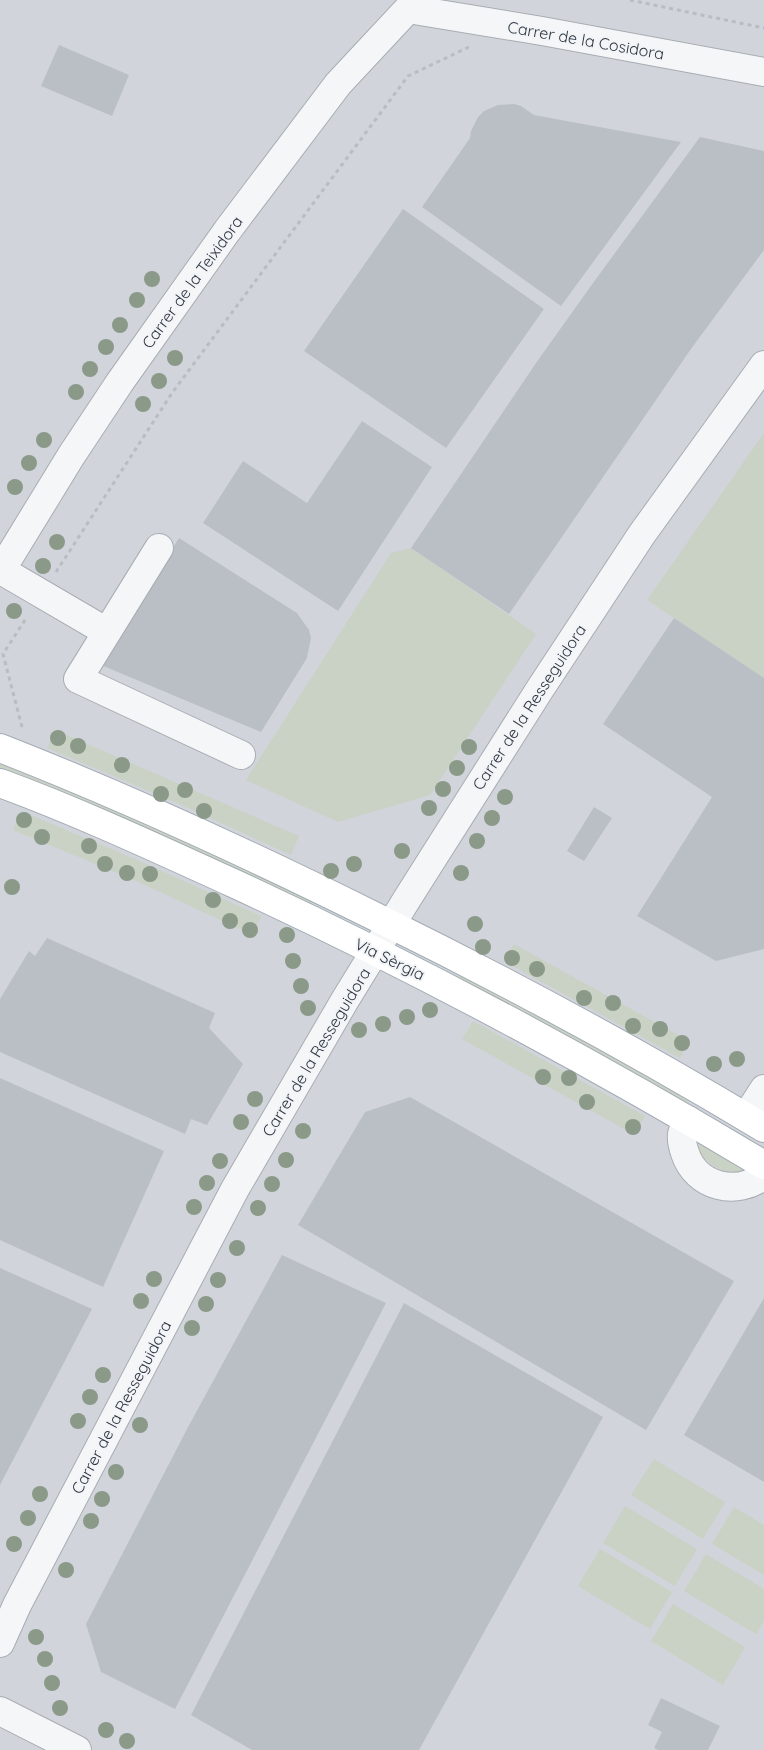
<svg xmlns="http://www.w3.org/2000/svg" width="764" height="1750" viewBox="0 0 764 1750" font-family="Quicksand,sans-serif">
  <style>
    .built { fill: #d1d5db }
    .green { fill: #c9d2c4 }
    .building { fill: #babfc6 }
    .lines { fill: none; stroke-linecap: round; stroke-linejoin: round }
    .minor-casing { stroke: #a8adb3; stroke-width: 30 }
    .major-casing { stroke: #a3abb4; stroke-width: 30 }
    .path { stroke: #b9bcc1; stroke-width: 3; stroke-dasharray: 4 4; stroke-linecap: butt }
    .minor { stroke: #f5f6f8; stroke-width: 28 }
    .major { stroke: #fff; stroke-width: 28 }
    .tree { fill: #8b9989 }
    .labels { text-anchor: middle; dominant-baseline: central; stroke-width: 4; stroke-linejoin: round; paint-order: stroke }
    .street-label { font-size: 16px; fill: #2c3540; stroke: #f2f4f7 }
  </style>
  <rect width="100%" height="100%" fill="#e3e6e9"/>
  <!-- built -->
  <path class="built" d="M0,0h764v1750h-764z"/>
  <!-- green -->
  <path class="green" d="M764,433v245l-117,-78z
    M411,548l125,86 -106,161 -92,27 -92,-42 145,-227z
    M55,730l244,106 -8,19 -121,-55 -123,-52z
    M0,763h4l154,65 155,72 -1,4 -2,1 -310,-135z
    M21,811l121,51 119,54 -8,19 -119,-55 -121,-50z
    M514,944l175,97 -9,17 -176,-97z
    M461,973l115,61 113,65 -1,3 -3,2 -224,-123 -3,-3 1,-3z
    M473,1021l172,95 -10,19 -173,-96z
    M700,1143h2l40,24 1,3c-17,9 -36,-7 -45,-20z
    M654,1459l71,43 -22,37 -72,-44z
    M625,1506l72,43 -22,37 -72,-43z
    M734,1507l30,18v50l-52,-31z
    M600,1549l72,43 -22,37 -72,-43z
    M706,1554l58,35v32l-8,13 -72,-43z
    M673,1604l72,43 -22,38 -72,-44z"/>
  <!-- building -->
  <path class="building" d="M59,45l70,30 -17,41 -71,-30z
    M514,104l7,2 13,9 147,27 -120,164 -139,-99 48,-69 1,-7 7,-14 6,-6 14,-6z
    M700,137l64,14v99l-73,99 -182,265 -98,-66 125,-185 57,-80z
    M403,209l141,100 -98,139 -142,-97z
    M362,421l70,46 -94,144 -135,-88 40,-62 64,42z
    M179,538l118,75 12,17 2,8 -4,20 -46,74 -160,-67z
    M674,618l90,60v271l-48,12 -79,-45 75,-119 -109,-73z
    M594,807l18,11 -28,43 -17,-10z
    M47,938l168,75 -6,15 34,36 -36,61 -16,-6 -6,15 -185,-82v-53l29,-48 6,5z
    M0,1078l164,73 -61,136 -103,-47z
    M410,1097l324,184 -88,149 -348,-205 67,-113z
    M282,1255l104,48 -211,406 -74,-37 -15,-48 101,-195z
    M0,1268l92,41 -92,176z
    M764,1298v184l-80,-47z
    M404,1303l199,114 -184,333h-167l-61,-35z
    M661,1698l59,28 -12,24h-50l-4,-2 8,-16 -14,-7z"/>
  <g class="lines">
    <defs>
      <path id="minor" d="M159,548l-81,131 163,76
        M1,570l106,62
        M0,572l71,-116 49,-74 107,-151 111,-147 70,-75 134,22 222,41
        M746,1117l18,-28
        M688,1120c-2,4 -5,9 -6,14 -1,6 1,13 3,19 11,34 52,44 79,22
        M0,1643l17,-38 218,-416 110,-189 62,-101 133,-210 102,-155 122,-169
        M0,1711l77,39"/>
      <path id="major" d="M0,748c128,50 253,108 376,169 132,65 262,135 388,211
        M0,783c79,29 156,65 233,100 182,84 359,179 531,282"/>
    </defs>
    <!-- minor casing -->
    <use href="#minor" class="minor-casing"/>
    <!-- major casing -->
    <use href="#major" class="major-casing"/>
    <!-- path -->
    <path class="path" d="M630,0l134,28
      M56,572l116,-179 236,-317 61,-29
      M22,727l-19,-73 24,-37"/>
    <!-- minor -->
    <use href="#minor" class="minor"/>
    <!-- major -->
    <use href="#major" class="major"/>
  </g>
  <!-- trees -->
  <g class="tree">
    <circle cx="152" cy="279" r="8"/>
    <circle cx="137" cy="300" r="8"/>
    <circle cx="120" cy="325" r="8"/>
    <circle cx="106" cy="347" r="8"/>
    <circle cx="175" cy="358" r="8"/>
    <circle cx="90" cy="369" r="8"/>
    <circle cx="159" cy="381" r="8"/>
    <circle cx="76" cy="392" r="8"/>
    <circle cx="143" cy="404" r="8"/>
    <circle cx="44" cy="440" r="8"/>
    <circle cx="29" cy="463" r="8"/>
    <circle cx="15" cy="487" r="8"/>
    <circle cx="57" cy="542" r="8"/>
    <circle cx="43" cy="566" r="8"/>
    <circle cx="14" cy="611" r="8"/>
    <circle cx="58" cy="738" r="8"/>
    <circle cx="78" cy="746" r="8"/>
    <circle cx="469" cy="747" r="8"/>
    <circle cx="122" cy="765" r="8"/>
    <circle cx="457" cy="768" r="8"/>
    <circle cx="443" cy="789" r="8"/>
    <circle cx="185" cy="790" r="8"/>
    <circle cx="161" cy="794" r="8"/>
    <circle cx="505" cy="797" r="8"/>
    <circle cx="429" cy="808" r="8"/>
    <circle cx="204" cy="811" r="8"/>
    <circle cx="492" cy="818" r="8"/>
    <circle cx="24" cy="820" r="8"/>
    <circle cx="42" cy="837" r="8"/>
    <circle cx="477" cy="841" r="8"/>
    <circle cx="89" cy="846" r="8"/>
    <circle cx="402" cy="851" r="8"/>
    <circle cx="105" cy="864" r="8"/>
    <circle cx="354" cy="864" r="8"/>
    <circle cx="331" cy="871" r="8"/>
    <circle cx="127" cy="873" r="8"/>
    <circle cx="461" cy="873" r="8"/>
    <circle cx="150" cy="874" r="8"/>
    <circle cx="12" cy="887" r="8"/>
    <circle cx="213" cy="900" r="8"/>
    <circle cx="230" cy="921" r="8"/>
    <circle cx="475" cy="924" r="8"/>
    <circle cx="250" cy="930" r="8"/>
    <circle cx="287" cy="935" r="8"/>
    <circle cx="483" cy="947" r="8"/>
    <circle cx="512" cy="958" r="8"/>
    <circle cx="293" cy="961" r="8"/>
    <circle cx="537" cy="969" r="8"/>
    <circle cx="301" cy="986" r="8"/>
    <circle cx="584" cy="998" r="8"/>
    <circle cx="613" cy="1003" r="8"/>
    <circle cx="308" cy="1008" r="8"/>
    <circle cx="430" cy="1010" r="8"/>
    <circle cx="407" cy="1017" r="8"/>
    <circle cx="383" cy="1024" r="8"/>
    <circle cx="633" cy="1026" r="8"/>
    <circle cx="660" cy="1029" r="8"/>
    <circle cx="359" cy="1030" r="8"/>
    <circle cx="682" cy="1043" r="8"/>
    <circle cx="737" cy="1059" r="8"/>
    <circle cx="714" cy="1064" r="8"/>
    <circle cx="543" cy="1077" r="8"/>
    <circle cx="569" cy="1078" r="8"/>
    <circle cx="255" cy="1099" r="8"/>
    <circle cx="587" cy="1102" r="8"/>
    <circle cx="241" cy="1122" r="8"/>
    <circle cx="633" cy="1127" r="8"/>
    <circle cx="303" cy="1131" r="8"/>
    <circle cx="286" cy="1160" r="8"/>
    <circle cx="220" cy="1161" r="8"/>
    <circle cx="207" cy="1183" r="8"/>
    <circle cx="272" cy="1184" r="8"/>
    <circle cx="194" cy="1207" r="8"/>
    <circle cx="258" cy="1208" r="8"/>
    <circle cx="237" cy="1248" r="8"/>
    <circle cx="154" cy="1279" r="8"/>
    <circle cx="218" cy="1280" r="8"/>
    <circle cx="141" cy="1301" r="8"/>
    <circle cx="206" cy="1304" r="8"/>
    <circle cx="192" cy="1328" r="8"/>
    <circle cx="103" cy="1375" r="8"/>
    <circle cx="90" cy="1397" r="8"/>
    <circle cx="78" cy="1421" r="8"/>
    <circle cx="140" cy="1425" r="8"/>
    <circle cx="116" cy="1472" r="8"/>
    <circle cx="40" cy="1494" r="8"/>
    <circle cx="102" cy="1499" r="8"/>
    <circle cx="28" cy="1518" r="8"/>
    <circle cx="91" cy="1521" r="8"/>
    <circle cx="14" cy="1544" r="8"/>
    <circle cx="66" cy="1570" r="8"/>
    <circle cx="36" cy="1637" r="8"/>
    <circle cx="45" cy="1659" r="8"/>
    <circle cx="52" cy="1683" r="8"/>
    <circle cx="60" cy="1708" r="8"/>
    <circle cx="106" cy="1730" r="8"/>
    <circle cx="127" cy="1741" r="8"/>
  </g>
  <g class="labels">
    <!-- street labels -->
    <g class="street-label">
      <text transform="translate(586 40) rotate(10)">Carrer de la Cosidora</text>
      <text transform="translate(192 282) rotate(-54)">Carrer de la Teixidora</text>
      <text transform="translate(529 707) rotate(-57)">Carrer de la Resseguidora</text>
      <text transform="translate(390 959) rotate(26)">Via Sèrgia</text>
      <text transform="translate(316 1052) rotate(-59)">Carrer de la Resseguidora</text>
      <text transform="translate(121 1407) rotate(-62)">Carrer de la Resseguidora</text>
    </g>
  </g>
</svg>
